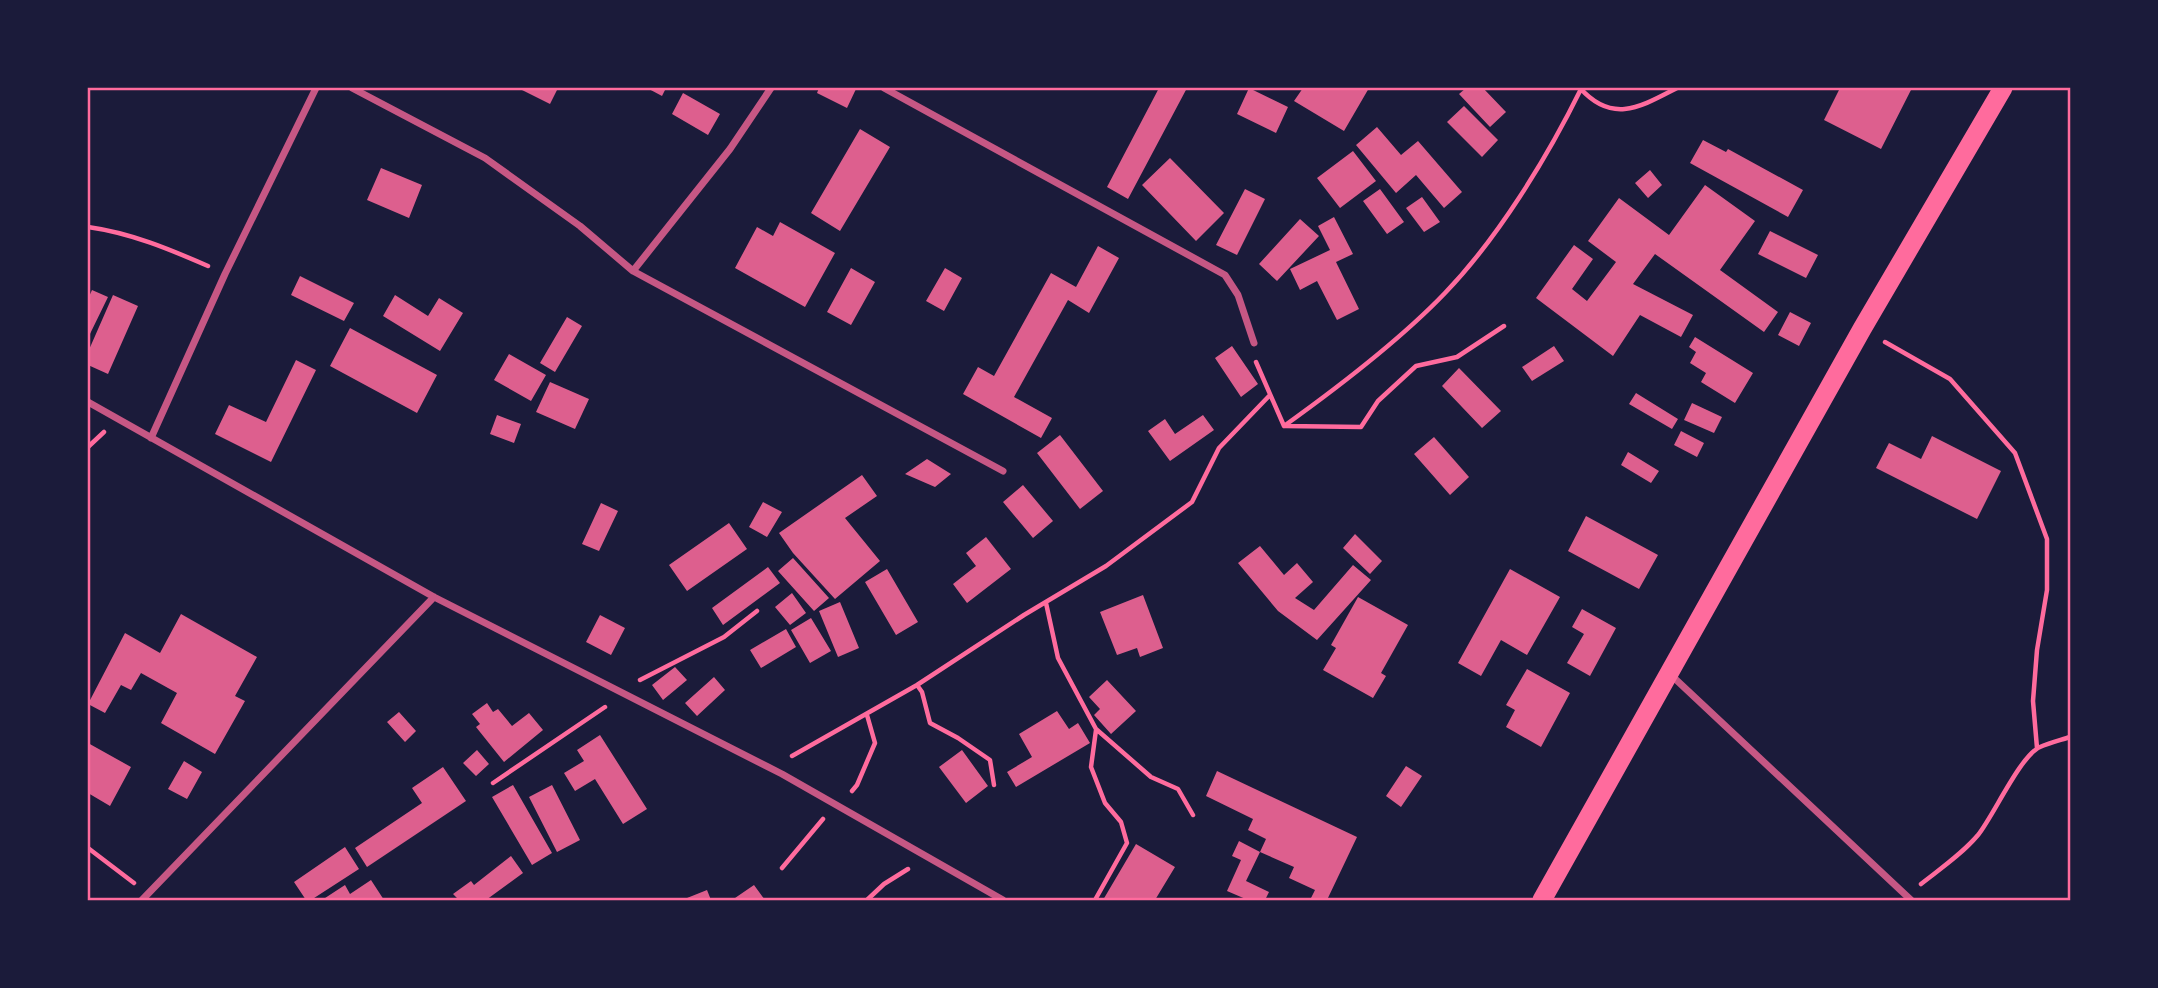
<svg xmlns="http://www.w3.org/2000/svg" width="2158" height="988" viewBox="0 0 2158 988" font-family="Barlow,sans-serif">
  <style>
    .building { fill: #dd5f8e }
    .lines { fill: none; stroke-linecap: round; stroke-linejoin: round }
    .path { stroke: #ff6b9d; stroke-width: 4.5 }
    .minor { stroke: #c65784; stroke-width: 7 }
    .trunk { stroke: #ff6b9d; stroke-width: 19 }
    .neatline { fill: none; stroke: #ff6b9d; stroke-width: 2.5 }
  </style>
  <rect width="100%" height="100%" fill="#1b1b3a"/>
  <!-- building -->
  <path class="building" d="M518,88h40l-8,16z
    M647,88h19l-4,8z
    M819,88h34l3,1 -9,19 -30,-15z
    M1159,88h28l-59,111 -21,-12z
    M1249,88l39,19 -12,26 -39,-19z
    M1303,88h66l-25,43 -50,-30z
    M1466,88h17l23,24 -16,15 -31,-33z
    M1840,88h72l-31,61 -57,-29z
    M683,93l37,21 -12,21 -36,-21z
    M1464,106l34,34 -16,17 -35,-35z
    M1377,127l24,28 17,-14 44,51 -18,16 -28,-33 -20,18 -40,-48z
    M860,129l30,18 -50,84 -29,-18z
    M1703,140l23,12 2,-3 75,41 -15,27 -98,-54z
    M1353,151l23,30 -36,27 -23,-30z
    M1170,158l54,55 -28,28 -54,-56z
    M381,168l41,17 -13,33 -42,-18z
    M1650,170l12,15 -14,13 -13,-15z
    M1705,185l50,36 -35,49 58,42 -14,20 -109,-78 -22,30 60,31 -12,22 -41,-22 -27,41 -77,-58 38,-53 19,14 -21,30 15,12 29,-39 -28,-21 31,-43 50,37z
    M1245,189l20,10 -28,56 -21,-10z
    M1380,189l24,33 -17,12 -24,-33z
    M1422,197l18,25 -16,10 -18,-24z
    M1334,217l19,37 -17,8 23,47 -22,11 -20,-39 -17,9 -10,-21 40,-19 -12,-24z
    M1300,219l19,17 -42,45 -18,-17z
    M780,222l55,31 -30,54 -70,-39 22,-41 16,9z
    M1770,231l48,24 -12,23 -48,-24z
    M1098,246l21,12 -30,55 -21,-13 -54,97 38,21 -11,20 -78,-44 15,-27 16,9 57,-103 25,14z
    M851,268l24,14 -24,43 -24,-13z
    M945,268l17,10 -18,33 -18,-10z
    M300,276l54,27 -10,18 -53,-26z
    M92,290l16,7 -20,41v-39z
    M113,295l25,11 -30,68 -20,-9v-13z
    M395,295l33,21 11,-18 24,15 -23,38 -57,-35z
    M1790,312l21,11 -12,23 -21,-11z
    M567,317l15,9 -27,46 -15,-9z
    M350,328l87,47 -20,38 -87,-47z
    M1695,337l58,36 -18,30 -34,-21 5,-9 -16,-10 6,-11 -7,-5z
    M1232,346l26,38 -17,13 -26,-39z
    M1554,346l10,15 -32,20 -10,-14z
    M509,354l37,21 -15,26 -37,-21z
    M296,360l20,10 -45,92 -56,-28 14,-29 37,17z
    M1459,368l42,43 -19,17 -40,-42z
    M550,382l39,17 -14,30 -39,-17z
    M1636,393l42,26 -6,10 -43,-25z
    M1692,403l30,14 -8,16 -30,-13z
    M497,415l24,9 -7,19 -24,-9z
    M1203,415l11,15 -44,31 -22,-30 17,-12 10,15z
    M1681,431l23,12 -7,14 -23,-12z
    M1060,435l43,56 -23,18 -43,-56z
    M1932,436l69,35 -24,48 -101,-51 13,-25 32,16z
    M1434,437l35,40 -19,18 -36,-41z
    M1628,452l31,19 -8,12 -30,-18z
    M927,459l24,15 -16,13 -30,-13z
    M862,475l15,21 -32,22 35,43 -45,38 -42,-46 -14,-20z
    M1023,485l30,36 -20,17 -30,-36z
    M763,502l19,10 -15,25 -18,-10z
    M601,503l17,8 -19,40 -17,-7z
    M1586,516l72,39 -19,34 -71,-38z
    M729,523l18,26 -60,42 -18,-26z
    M1355,534l27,27 -12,13 -27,-26z
    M986,537l25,32 -44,34 -14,-19 23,-18 -10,-13z
    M1260,546l24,29 13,-12 16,19 -18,16 19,12 39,-45 18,15 -54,60 -39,-29 -40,-48z
    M793,558l36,40 -15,13 -36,-40z
    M768,567l12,16 -57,42 -11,-17z
    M887,569l31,53 -22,13 -31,-53z
    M1510,569l50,28 -33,58 -26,-15 -20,36 -23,-13z
    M792,593l14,20 -16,12 -15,-18z
    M1143,595l20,53 -23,9 -3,-9 -20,7 -17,-43z
    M1358,597l50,28 -27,48 5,3 -13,22 -50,-28 13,-22 -5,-3z
    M840,602l19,46 -21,9 -19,-46z
    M1582,609l34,19 -26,48 -23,-13 17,-29 -12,-7z
    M181,614l76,43 -22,39 10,5 -30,53 -54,-31 16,-30 -36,-20 -10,17 -10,-5 -16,28 -17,-9 37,-71 35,20z
    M600,615l25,13 -14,27 -25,-13z
    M811,618l20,33 -21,12 -19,-33z
    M786,629l10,18 -35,21 -11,-18z
    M675,667l12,13 -24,20 -11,-15z
    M1527,669l43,24 -29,54 -35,-20 9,-17 -9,-5z
    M714,677l11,13 -28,26 -12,-13z
    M1107,680l29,31 -25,23 -17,-19 6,-6 -11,-12z
    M487,703l6,9 5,-3 14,17 17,-13 14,17 -39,32 -28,-35 4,-3 -8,-10z
    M1057,711l12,18 9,-6 12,20 -74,44 -9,-15 25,-15 -13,-23z
    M399,712l17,19 -11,11 -18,-20z
    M600,735l47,74 -24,15 -28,-45 -20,12 -11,-18 20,-12 -7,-11z
    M88,743l43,24 -21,39 -22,-13z
    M477,750l12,14 -13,12 -13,-13z
    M962,750l26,36 -22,17 -27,-36z
    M184,761l18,11 -15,27 -19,-10z
    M1406,766l16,10 -21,31 -15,-11z
    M443,767l23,34 -99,66 -12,-19 67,-45 -10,-15z
    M1217,771l140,66 -30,63h-17l5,-10 -26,-12 5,-11 -34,-15 -14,29 23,11 -4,8h-17l-21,-9 14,-31 -9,-4 7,-15 21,11 6,-13 -18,-9 5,-11 -47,-23z
    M513,785l39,68 -20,12 -40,-68z
    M552,785l28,55 -23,12 -28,-55z
    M1136,844l39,23 -20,33h-52z
    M345,847l14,22 -48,31h-5l-12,-18z
    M511,856l12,17 -37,27h-27l-6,-6 18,-13 3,4z
    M371,880l13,20h-62l23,-15 5,9z
    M754,885l11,15h-28l-2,-2z
    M707,890l4,10h-29z"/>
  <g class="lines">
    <!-- path -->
    <path class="path" d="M1580,88c33,37 62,18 97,0
      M88,227c43,6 81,22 120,39
      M1885,342l65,37 65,74 32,86v51l-10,60 -4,51 4,47
      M1256,362l28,64
      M1284,426c53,-38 116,-86 161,-133 53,-55 102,-135 136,-204
      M1285,426l76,1 17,-26 38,-35 41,-9 47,-31
      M88,447l16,-15
      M1046,603l12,55 38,71 55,48 27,12 15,26
      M640,680l84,-43 33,-26
      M917,685l5,7 8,31 28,15 32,22 4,25
      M792,756l125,-71 107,-70 82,-49 86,-64 27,-54 51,-53
      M493,783l112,-76
      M852,791l5,-6 18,-42 -8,-28
      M88,848l46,35
      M782,868l41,-49
      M1921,884c19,-15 41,-30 57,-49 16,-20 42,-79 62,-88 9,-4 21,-7 30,-10
      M867,900l17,-16 24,-15
      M1095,900l32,-57 -6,-21 -16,-19 -14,-36 5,-37"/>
    <!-- minor -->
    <path class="minor" d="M352,88l133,70 95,68 53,45 370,200
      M884,88l341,187 13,20 16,48
      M633,271l97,-122 41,-61
      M88,402l346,195 348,177 221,126
      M151,438l74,-164 91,-186
      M1671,675l240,225
      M142,900l292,-303"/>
    <!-- trunk -->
    <path class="trunk" d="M1542,900l320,-571 141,-241"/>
  </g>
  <!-- border -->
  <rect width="2158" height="988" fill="none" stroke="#1b1b3a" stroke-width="178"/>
  <rect x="89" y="89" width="1980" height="810" class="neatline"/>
</svg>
